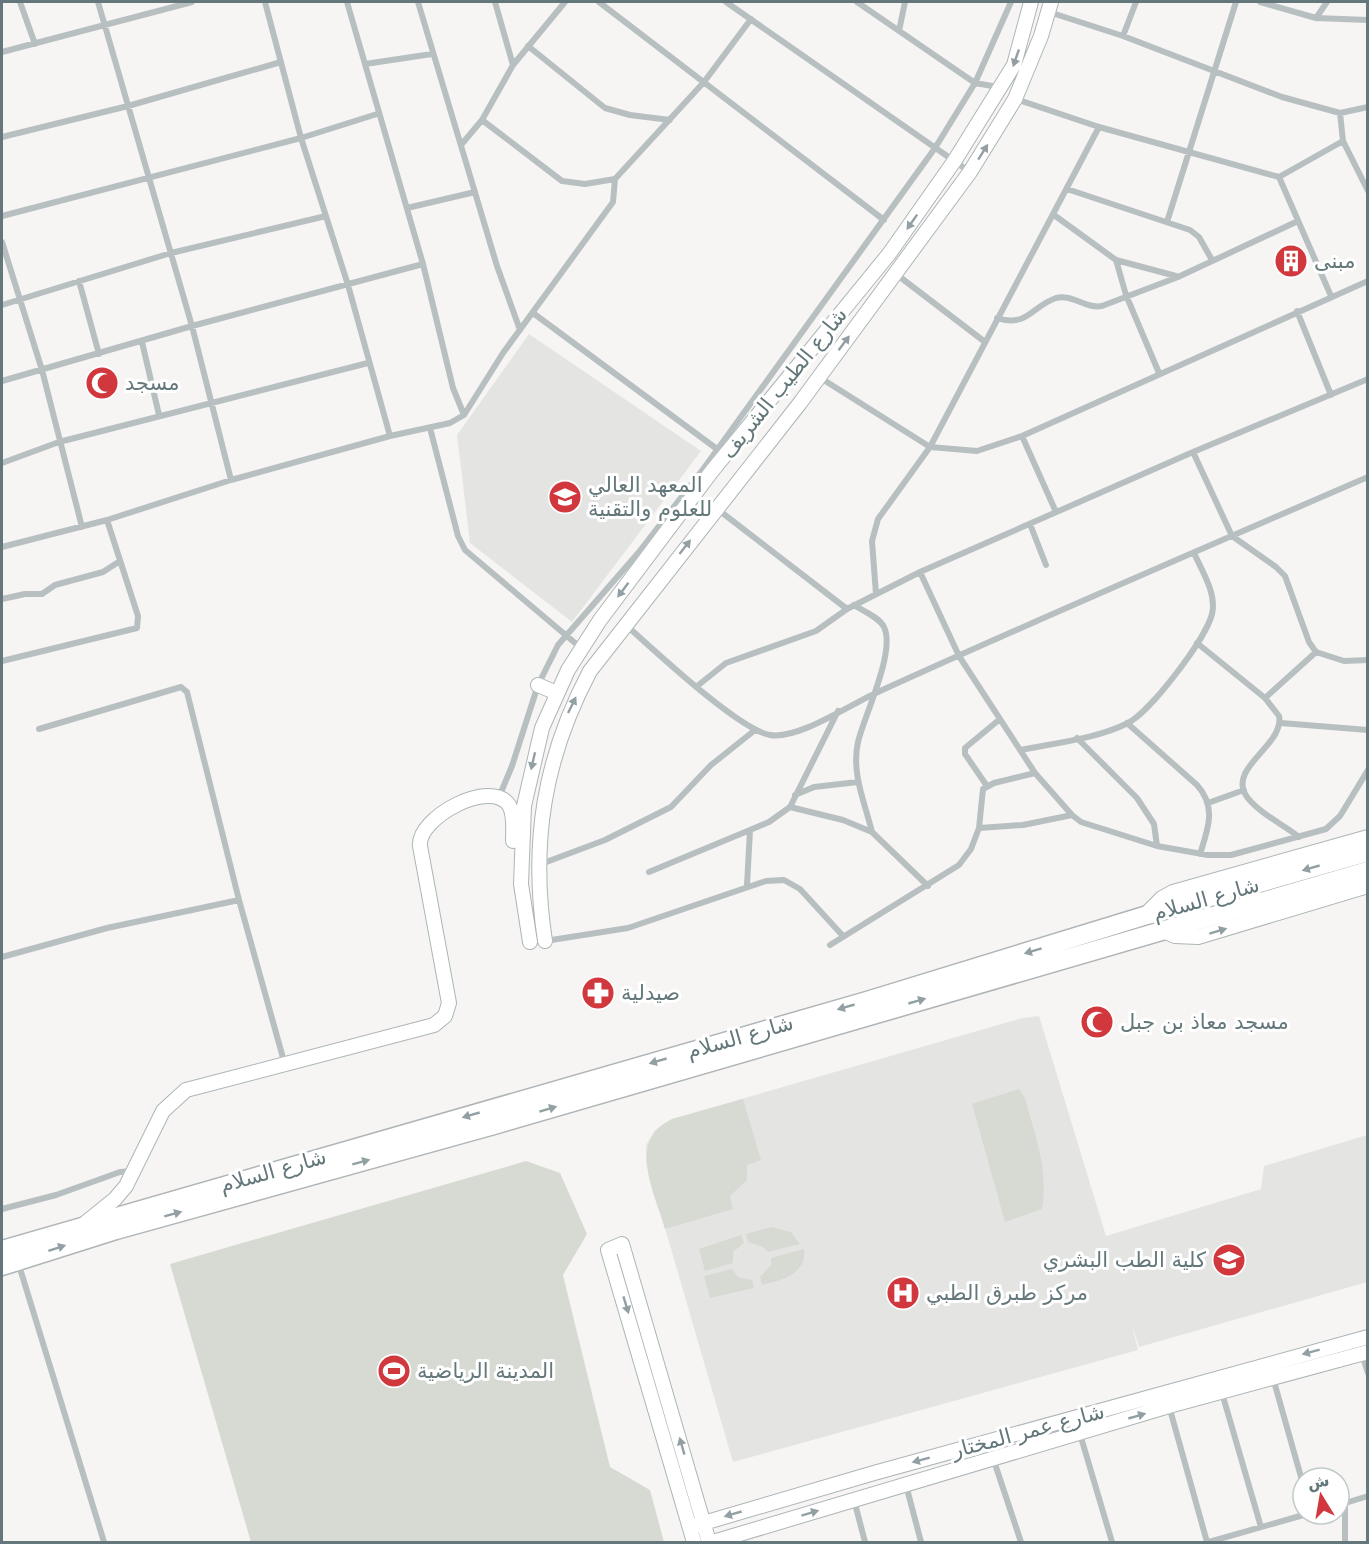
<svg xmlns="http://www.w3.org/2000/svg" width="1369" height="1544" viewBox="0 0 1369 1544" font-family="'DejaVu Sans',Vazirmatn,sans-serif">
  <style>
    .built { fill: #e4e5e3 }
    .green { fill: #d7dad3 }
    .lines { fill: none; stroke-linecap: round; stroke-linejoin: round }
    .secondary-casing { stroke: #adb5b7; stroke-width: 16 }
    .highway-casing { stroke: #afb4b6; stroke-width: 21 }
    .street { stroke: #b8bfc0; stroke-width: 6 }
    .secondary { stroke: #fff; stroke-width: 14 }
    .highway { stroke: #fff; stroke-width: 18 }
    .oneway { fill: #92a0a3 }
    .labels { text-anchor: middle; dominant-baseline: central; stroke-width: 6; stroke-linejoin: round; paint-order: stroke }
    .poi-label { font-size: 21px; fill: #64787b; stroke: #fff; text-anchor: start }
    .street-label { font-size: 21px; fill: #64787b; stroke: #fff }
  </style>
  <rect width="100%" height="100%" fill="#f6f5f3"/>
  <!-- built -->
  <path class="built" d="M529,334l172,117 -129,171 -102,-79 -13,-108z
    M1039,1016l67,220 155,-47 3,-23 103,-31v147l-228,65 -7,-22 6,25 -405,112 -87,-299v-18l9,-15 17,-11 350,-101z"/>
  <!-- green -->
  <path class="green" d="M1019,1089l6,9c10,37 24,73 17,111l-37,13 -33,-118z
    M743,1099l18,61 -14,5v15l-17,16 3,13 -68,20c-10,-36 -39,-88 7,-110z
    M526,1161l34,12 27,61 -24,41 47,192 40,23 14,52h-413l-81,-278z
    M771,1227l20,5 9,12 -32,8 -5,-5 -15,-5 -2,-8z
    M741,1235l3,8 -11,9v11l-28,8 -6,-22z
    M804,1249c3,26 -23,31 -42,36l-2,-8 11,-12v-7z
    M732,1269l6,8 14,3 2,8 -44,10 -6,-22z"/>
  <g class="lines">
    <defs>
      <path id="secondary" d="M538,685l19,8
        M1144,916l18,-18 11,-6 195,-55
        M1161,930l14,6 23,1 170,-51
        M545,941c-15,-98 -1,-183 45,-270l210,-268 170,-231 45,-73 26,-63 10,-34
        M530,942l-9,-58 3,-78 18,-78 26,-58 32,-50 112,-149 177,-217 66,-94 59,-95 17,-63
        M84,1224l31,-25 11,-13 37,-75 23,-21 248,-65 11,-9 4,-13 -29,-157c-3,-28 70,-68 89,-41 6,10 4,25 4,36
        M690,1527l184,-54 494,-136
        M694,1542l-86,-292 14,-6 87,298
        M713,1542l456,-136 199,-54"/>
      <path id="highway" d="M2,1250l865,-249 277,-85 224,-64
        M2,1266l114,-36 378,-105 874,-254"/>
    </defs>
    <!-- secondary casing -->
    <use href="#secondary" class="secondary-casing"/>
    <!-- highway casing -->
    <use href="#highway" class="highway-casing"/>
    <!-- street -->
    <path class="street" d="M20,2l15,42
      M98,2l94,324 39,154
      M265,2l36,136 47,147 42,151
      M418,2l79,264 23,64
      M495,2l18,63
      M599,2l285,218
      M726,2l244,170
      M857,2l118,81 23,4
      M1260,2l56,16 52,2
      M1049,12l74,24 159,61 58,16 28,-6
      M1316,18l11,-16
      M899,31l6,-29
      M1123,36l13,-34
      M528,46l77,62 25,7 40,5
      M2,52l190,-50
      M365,64l67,-10
      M1016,99l83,28 180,50 52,119
      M1340,113l3,28 25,50
      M482,120l80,61 23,3 30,-5
      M2,137l126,-31 153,-44
      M461,145l21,-25 31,-55 52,-63
      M1279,177l64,-36
      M1067,189l123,41 9,7 13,23
      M407,208l68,-16
      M1054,215l62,45 10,35 33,78
      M2,216l299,-78 76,-24
      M1167,222l69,-220
      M2,242l40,128 40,157
      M1116,260l60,16
      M896,274l89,68
      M79,281l20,73
      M2,305l169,-52 155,-37
      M1297,311l34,84
      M533,313l184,136
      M997,318c30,10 35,-12 59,-20 17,-4 29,11 46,8l76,-29 120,-56
      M142,342l17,73
      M819,377l111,70 47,4 45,-15 346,-155
      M2,381l190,-55 231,-62
      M464,415l39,-62 110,-151 2,-23 89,-97 47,-63
      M430,428l28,108 7,14 116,98
      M1022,436l34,76
      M1193,452l39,84 44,31 9,9 24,66 7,10 28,9 24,-1
      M2,463l57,-21 309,-79
      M716,508l131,101
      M1030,524l16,41
      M2,547l105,-27 124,-40 159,-44 60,-13 14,-8 -11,-27 -30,-124 -76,-262
      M920,572l39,84 76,117 37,42 9,7 76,24 51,9h23l95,-26 14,-13 28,-46
      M876,594l-4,-53 6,-22 52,-72 169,-320
      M2,599l23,-5h17l13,-9 48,-13 17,-11
      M854,605c9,6 25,12 30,22 12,25 -20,89 -26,115 -7,31 7,61 14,90
      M627,626c27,24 112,104 143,109 28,5 81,-31 108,-43 162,-74 326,-144 490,-215
      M1197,643l68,55 14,18c6,29 -53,52 -32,81 12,16 37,28 52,40
      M2,661l135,-33 1,-12 -31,-96
      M696,687l30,-24 90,-32 31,-22 73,-37 273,-120 175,-73
      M1265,698l51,-46
      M1127,723l70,62c20,22 11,44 3,69
      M1281,723l87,7
      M39,729l142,-42 6,5 52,208 46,165
      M1077,738l60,60 17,26 3,22
      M1021,750c34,-7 75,-11 107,-27 22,-11 78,-84 84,-109 5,-20 -10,-43 -18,-61
      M987,786l-22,-32v-6l35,-29
      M795,795l19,-8 44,-5
      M499,797l13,-31 26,-81 20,-40 81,-93 65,-84 231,-320 40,-65 36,-81
      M1208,803l36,-13
      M790,807l53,13 29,12 56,54
      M979,828l44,-3 49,-10
      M541,864l64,-24 66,-33 40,-42 44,-35
      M649,872l101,-42
      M747,885l3,-55 19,-8 21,-15 48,-96
      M545,941l83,-13 138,-47 18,-1 16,9 43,47
      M830,945l129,-80 12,-16 8,-21 4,-39 11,-6 41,-10
      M2,957l105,-29 132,-28
      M2,1209l54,-14 64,-23 13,-1
      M18,1262l86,280
      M1362,1354l6,19
      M1273,1378l30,106
      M1222,1393l39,134
      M1169,1406l38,136
      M1080,1434l32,108
      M993,1458l28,84
      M906,1485l15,57
      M854,1500l11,42
      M1339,1505l29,-9
      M1209,1542l98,-28
      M1345,1542v-39"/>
    <!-- secondary -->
    <use href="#secondary" class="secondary"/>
    <!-- highway -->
    <use href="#highway" class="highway"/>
  </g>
  <!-- one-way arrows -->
  <defs><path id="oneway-solid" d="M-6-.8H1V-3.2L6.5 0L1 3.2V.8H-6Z" transform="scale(1.5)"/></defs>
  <g class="oneway">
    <use href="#oneway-solid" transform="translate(1016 58) rotate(109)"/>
    <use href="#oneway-solid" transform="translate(983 152) rotate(-58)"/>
    <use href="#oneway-solid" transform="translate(912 222) rotate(125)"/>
    <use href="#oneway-solid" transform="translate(844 343) rotate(-53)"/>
    <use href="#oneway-solid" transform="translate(685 547) rotate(-52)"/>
    <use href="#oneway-solid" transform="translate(623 590) rotate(127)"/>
    <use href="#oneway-solid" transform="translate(572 705) rotate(-64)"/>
    <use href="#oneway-solid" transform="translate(533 761) rotate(103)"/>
    <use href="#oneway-solid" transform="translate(1311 868) rotate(164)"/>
    <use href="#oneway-solid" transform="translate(1218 931) rotate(-17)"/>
    <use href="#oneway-solid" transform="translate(1033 951) rotate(163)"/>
    <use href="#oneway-solid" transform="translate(917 1001) rotate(-16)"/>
    <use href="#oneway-solid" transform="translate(846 1007) rotate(164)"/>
    <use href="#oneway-solid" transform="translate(658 1061) rotate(164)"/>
    <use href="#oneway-solid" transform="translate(548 1109) rotate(-17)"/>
    <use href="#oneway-solid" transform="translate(471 1115) rotate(164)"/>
    <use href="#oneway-solid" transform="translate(361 1162) rotate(-15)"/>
    <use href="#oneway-solid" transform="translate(173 1214) rotate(-15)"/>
    <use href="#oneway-solid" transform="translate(57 1248) rotate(-18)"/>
    <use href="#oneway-solid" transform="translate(626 1305) rotate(73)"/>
    <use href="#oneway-solid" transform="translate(1311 1352) rotate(165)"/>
    <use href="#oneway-solid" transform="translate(1137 1416) rotate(-16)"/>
    <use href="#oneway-solid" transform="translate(682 1446) rotate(-106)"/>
    <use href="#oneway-solid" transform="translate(921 1460) rotate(165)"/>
    <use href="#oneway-solid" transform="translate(810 1513) rotate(-17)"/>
    <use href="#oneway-solid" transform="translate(733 1514) rotate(164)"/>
  </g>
  <!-- icons -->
  <defs>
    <symbol id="building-disc" viewBox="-11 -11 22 22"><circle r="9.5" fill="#d1383d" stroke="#fff"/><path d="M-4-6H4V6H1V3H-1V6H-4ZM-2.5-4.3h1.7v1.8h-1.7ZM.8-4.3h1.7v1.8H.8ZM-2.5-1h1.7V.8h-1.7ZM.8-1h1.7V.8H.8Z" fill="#fff"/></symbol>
    <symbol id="mosque-disc" viewBox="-11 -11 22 22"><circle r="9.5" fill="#d1383d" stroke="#fff"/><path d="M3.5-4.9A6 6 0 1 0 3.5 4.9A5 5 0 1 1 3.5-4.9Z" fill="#fff"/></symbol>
    <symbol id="university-disc" viewBox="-11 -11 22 22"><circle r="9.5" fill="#d1383d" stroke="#fff"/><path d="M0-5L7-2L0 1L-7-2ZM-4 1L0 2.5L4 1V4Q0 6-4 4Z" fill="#fff"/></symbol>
    <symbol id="pharmacy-disc" viewBox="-11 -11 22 22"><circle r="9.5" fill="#d1383d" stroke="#fff"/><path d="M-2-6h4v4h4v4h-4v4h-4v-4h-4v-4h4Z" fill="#fff"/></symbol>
    <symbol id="hospital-disc" viewBox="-11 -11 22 22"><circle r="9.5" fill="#d1383d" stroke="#fff"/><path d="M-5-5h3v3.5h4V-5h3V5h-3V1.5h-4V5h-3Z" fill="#fff"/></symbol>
    <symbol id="stadium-disc" viewBox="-11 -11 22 22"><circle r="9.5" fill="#d1383d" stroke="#fff"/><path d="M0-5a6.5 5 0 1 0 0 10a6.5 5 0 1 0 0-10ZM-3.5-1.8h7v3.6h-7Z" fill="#fff"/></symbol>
  </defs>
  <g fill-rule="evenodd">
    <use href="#building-disc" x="1272" y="242" width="38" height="38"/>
    <use href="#mosque-disc" x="83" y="364" width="38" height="38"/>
    <use href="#university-disc" x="546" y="478" width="38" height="38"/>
    <use href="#pharmacy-disc" x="579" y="974" width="38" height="38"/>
    <use href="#mosque-disc" x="1078" y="1003" width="38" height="38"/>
    <use href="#university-disc" x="1210" y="1241" width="38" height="38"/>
    <use href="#hospital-disc" x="884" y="1274" width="38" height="38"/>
    <use href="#stadium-disc" x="375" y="1352" width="38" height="38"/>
  </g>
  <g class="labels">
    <!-- poi labels -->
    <g class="poi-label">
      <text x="1314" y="261">مبنى</text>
      <text x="125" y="383">مسجد</text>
      <text x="588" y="485">المعهد العالي<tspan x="588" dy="24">للعلوم والتقنية</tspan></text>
      <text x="621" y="993">صيدلية</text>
      <text x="1120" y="1022">مسجد معاذ بن جبل</text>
      <text x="1206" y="1260" text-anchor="end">كلية الطب البشري</text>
      <text x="926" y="1293">مركز طبرق الطبي</text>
      <text x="417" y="1371">المدينة الرياضية</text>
    </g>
    <!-- street labels -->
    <g class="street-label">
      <text transform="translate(784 383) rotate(-51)">شارع الطيب الشريف</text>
      <text transform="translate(1206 899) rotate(-16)">شارع السلام</text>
      <text transform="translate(740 1037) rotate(-16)">شارع السلام</text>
      <text transform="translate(273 1171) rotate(-16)">شارع السلام</text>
      <text transform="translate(1028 1431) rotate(-15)">شارع عمر المختار</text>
    </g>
  </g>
  <!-- border -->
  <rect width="1369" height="1544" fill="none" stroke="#64787b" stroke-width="6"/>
  <!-- north arrow -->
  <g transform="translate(1321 1496) rotate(349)"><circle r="28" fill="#ffffff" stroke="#c1c9ca" stroke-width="1.5"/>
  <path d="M0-4.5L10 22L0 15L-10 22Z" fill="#d1383d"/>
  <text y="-9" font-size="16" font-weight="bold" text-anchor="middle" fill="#64787b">ش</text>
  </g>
</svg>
